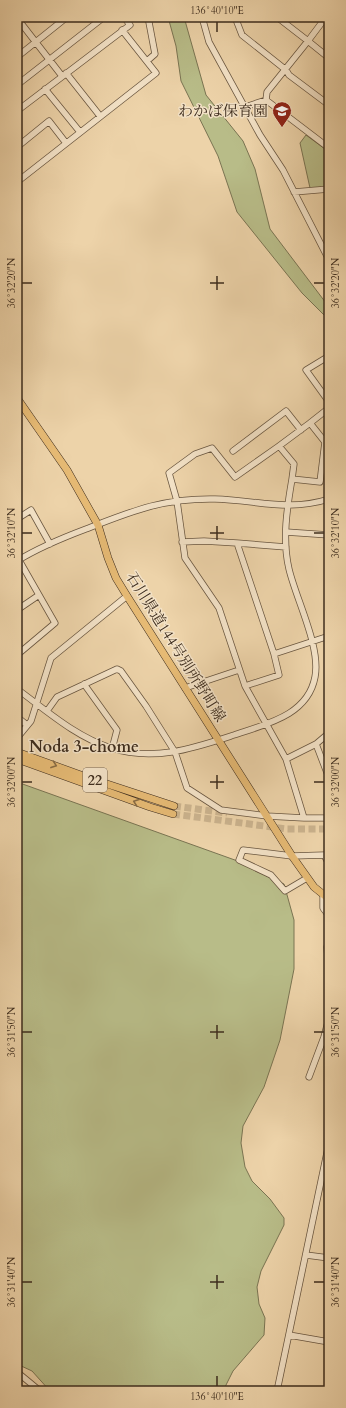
<svg xmlns="http://www.w3.org/2000/svg" width="346" height="1408" viewBox="0 0 346 1408" font-family="Cardo,'Noto Serif JP',serif">
  <style>
    .green { fill: #b8bc88; stroke: #7a7452 }
    .lines { fill: none; stroke-linecap: round; stroke-linejoin: round }
    .major-tunnel { stroke: #cab28d; stroke-width: 7; stroke-dasharray: 7 3.5; stroke-linecap: butt }
    .minor-casing { stroke: #695640; stroke-width: 7 }
    .major-casing { stroke: #3d2c1d; stroke-width: 8 }
    .minor { stroke: #f3e2c7; stroke-width: 5.5 }
    .major { stroke: #e6ba74; stroke-width: 7 }
    .oneway { stroke: #896c44 }
    .ticks { fill: none; stroke: #3d2c1d; stroke-width: 1.5 }
    .labels { text-anchor: middle; dominant-baseline: central; stroke-width: 3; stroke-linejoin: round; paint-order: stroke }
    .shield { fill: #f3e2c7; stroke: #746350; stroke-width: 1 }
    .shield-label { font-size: 14px; font-weight: bold; fill: #3d2c1d }
    .poi-label { font-size: 15px; fill: #3d2c1d; stroke: #f3e2c7; text-anchor: end }
    .street-label { font-size: 15px; fill: #3d2c1d; stroke: #f3e2c7 }
    .neighbourhood-label { font-size: 16px; font-weight: bold; fill: #3d2c1d; stroke: #f3e2c7 }
    .neatline { fill: none; stroke: #3d2c1d; stroke-width: 1.5 }
    .ticks-label { font-size: 10px; text-anchor: middle; fill: #3d2c1d }
  </style>
  <rect width="100%" height="100%" fill="#edd3a9"/>
  <filter id="stains"><feTurbulence type="fractalNoise" baseFrequency=".005" numOctaves="4"/><feColorMatrix values="0 0 0 0 .2 0 0 0 0 .09 0 0 0 0 .02 0 0 0 .5 -.17"/></filter>
  <radialGradient id="worn" r=".72"><stop offset=".6" stop-color="#630" stop-opacity="0"/><stop offset="1" stop-color="#630" stop-opacity=".3"/></radialGradient>
  <!-- green -->
  <path class="green" d="M168,17h16l22,78 37,46 12,28 15,60 59,78v13l-27,-27 -65,-81 -19,-56 -37,-75 -5,-35z
    M306,135l23,17v35l-19,1 -10,-45z
    M17,782l229,82 10,7 28,13 10,36v49l-14,71 -16,47 -21,39 -2,17 4,24 7,14 18,18 14,19v7l-23,46 -4,16 2,17 6,14 -1,17 -31,36 -10,20h-173l-18,-20 -15,-7z"/>
  <g class="lines">
    <!-- major-tunnel -->
    <path class="major-tunnel" d="M174,806l53,7
      M173,814l114,15h42"/>
    <defs>
      <path id="minor" d="M202,17l7,25 51,93 23,35 46,90
        M235,17l7,18 44,35 3,5 40,30
        M277,17l31,24 -41,51 -1,8 63,48
        M326,17l-18,24 21,17
        M17,18l45,58
        M17,57l50,-40
        M147,61l8,-7 -7,-37
        M66,73l34,43
        M17,85l87,-68
        M45,89l35,43
        M245,107l21,-7
        M17,111l113,-86 -6,-8
        M17,147l32,-26 17,22
        M17,182l139,-109 -34,-43
        M294,192l35,-3
        M329,356l-23,14 23,32
        M279,446l-44,31 -23,-29 -17,6 -26,19 8,28 8,57 34,50 26,78 41,73 30,-15 13,-11
        M233,451l53,-40 15,19
        M292,479l2,-15 -15,-18 31,-23
        M17,519l14,-9 19,34
        M286,532l43,3
        M182,542l22,-1 33,2 37,111
        M237,543l49,4
        M17,561c21,-13 45,-23 69,-32 46,-18 77,-31 129,-30 41,1 73,13 114,0
        M17,610l22,-15
        M17,655l38,-32 -36,-63
        M84,684l33,46 -5,19
        M245,686l34,-11 -5,-21 55,-18
        M185,688l54,-18
        M17,689c30,22 59,48 94,59 43,14 83,0 123,-13 33,-11 74,-20 81,-58 6,-30 -19,-78 -26,-108 -7,-29 -2,-61 3,-90l28,3 5,-40 -15,-19 19,-15
        M47,711l10,-14 60,-28 4,2 25,35 29,46 12,36 34,22 46,6 37,2
        M17,717l10,8
        M17,738l14,-17 20,-63 76,-62
        M316,744l13,34
        M286,759l18,59h25
        M307,878l-22,13 -14,-16 -32,-15 4,-10 49,6 32,-1 5,9
        M323,896v12l6,8
        M329,938l-2,9 2,27
        M309,1077l15,-40 5,-19
        M306,1255l23,3
        M289,1335l40,7
        M17,1372l23,19
        M277,1391l52,-248"/>
      <path id="major" d="M17,398l50,72 31,55 10,33 8,20 11,18 165,260 22,31 15,12
        M17,752l72,26 85,28
        M17,759l133,48 23,7"/>
    </defs>
    <!-- minor casing -->
    <use href="#minor" class="minor-casing"/>
    <!-- major casing -->
    <use href="#major" class="major-casing"/>
    <!-- minor -->
    <use href="#minor" class="minor"/>
    <!-- major -->
    <use href="#major" class="major"/>
  </g>
  <!-- one-way arrows -->
  <defs><path id="oneway-chevron" d="M-2-3.5L2.5 0L-2 3.5" fill="none" stroke-width="1.6" stroke-linecap="round" stroke-linejoin="round"/></defs>
  <g class="oneway">
    <use href="#oneway-chevron" transform="translate(54 765) rotate(20)"/>
    <use href="#oneway-chevron" transform="translate(136 802) rotate(-160)"/>
  </g>
  <!-- ticks -->
  <path class="ticks" d="M217,22v10M217,276v14M22,283h10M210,283h14M314,283h10M217,526v14M22,533h10M210,533h14M314,533h10M217,775v14M22,782h10M210,782h14M314,782h10M217,1025v14M22,1032h10M210,1032h14M314,1032h10M217,1275v14M22,1282h10M210,1282h14M314,1282h10M217,1376v10"/>
  <!-- icons -->
  <defs>
    <symbol id="school-pin" viewBox="-11 -11 22 30"><path d="M0 17L-7.5 6A9.5 9.5 0 1 1 7.5 6Z" fill="#8f2418" stroke="#f3e2c7"/><path d="M0-5L7-2L0 1L-7-2ZM-4 1L0 2.5L4 1V4Q0 6-4 4Z" fill="#fff"/></symbol>
  </defs>
  <g fill-rule="evenodd">
    <use href="#school-pin" x="271" y="100" width="22" height="30"/>
  </g>
  <g class="labels">
    <!-- shield labels -->
    <rect class="shield" x="83" y="768" width="24" height="24" rx="3"/>
    <g class="shield-label">
      <text x="95" y="780">22</text>
    </g>
    <!-- poi labels -->
    <g class="poi-label">
      <text x="268" y="111">わかば保育園</text>
    </g>
    <!-- street labels -->
    <g class="street-label">
      <text transform="translate(176 647) rotate(58)">石川県道144号別所野町線</text>
    </g>
    <!-- neighbourhood labels -->
    <g class="neighbourhood-label">
      <text x="84" y="747">Noda 3-chome</text>
    </g>
  </g>
  <!-- margin -->
  <rect width="346" height="1408" fill="none" stroke="#edd3a9" stroke-width="44"/>
  <rect x="22" y="22" width="302" height="1364" class="neatline"/>
  <g class="ticks-label">
    <text x="217" y="14">136°40'10"E</text>
    <text transform="translate(11 283) rotate(-90)" y="4">36°32'20"N</text>
    <text transform="translate(335 283) rotate(-90)" y="4">36°32'20"N</text>
    <text transform="translate(11 533) rotate(-90)" y="4">36°32'10"N</text>
    <text transform="translate(335 533) rotate(-90)" y="4">36°32'10"N</text>
    <text transform="translate(11 782) rotate(-90)" y="4">36°32'00"N</text>
    <text transform="translate(335 782) rotate(-90)" y="4">36°32'00"N</text>
    <text transform="translate(11 1032) rotate(-90)" y="4">36°31'50"N</text>
    <text transform="translate(335 1032) rotate(-90)" y="4">36°31'50"N</text>
    <text transform="translate(11 1282) rotate(-90)" y="4">36°31'40"N</text>
    <text transform="translate(335 1282) rotate(-90)" y="4">36°31'40"N</text>
    <text x="217" y="1400">136°40'10"E</text>
  </g>
  <rect width="100%" height="100%" filter="url(#stains)"/>
  <rect width="100%" height="100%" fill="url(#worn)"/>
</svg>
